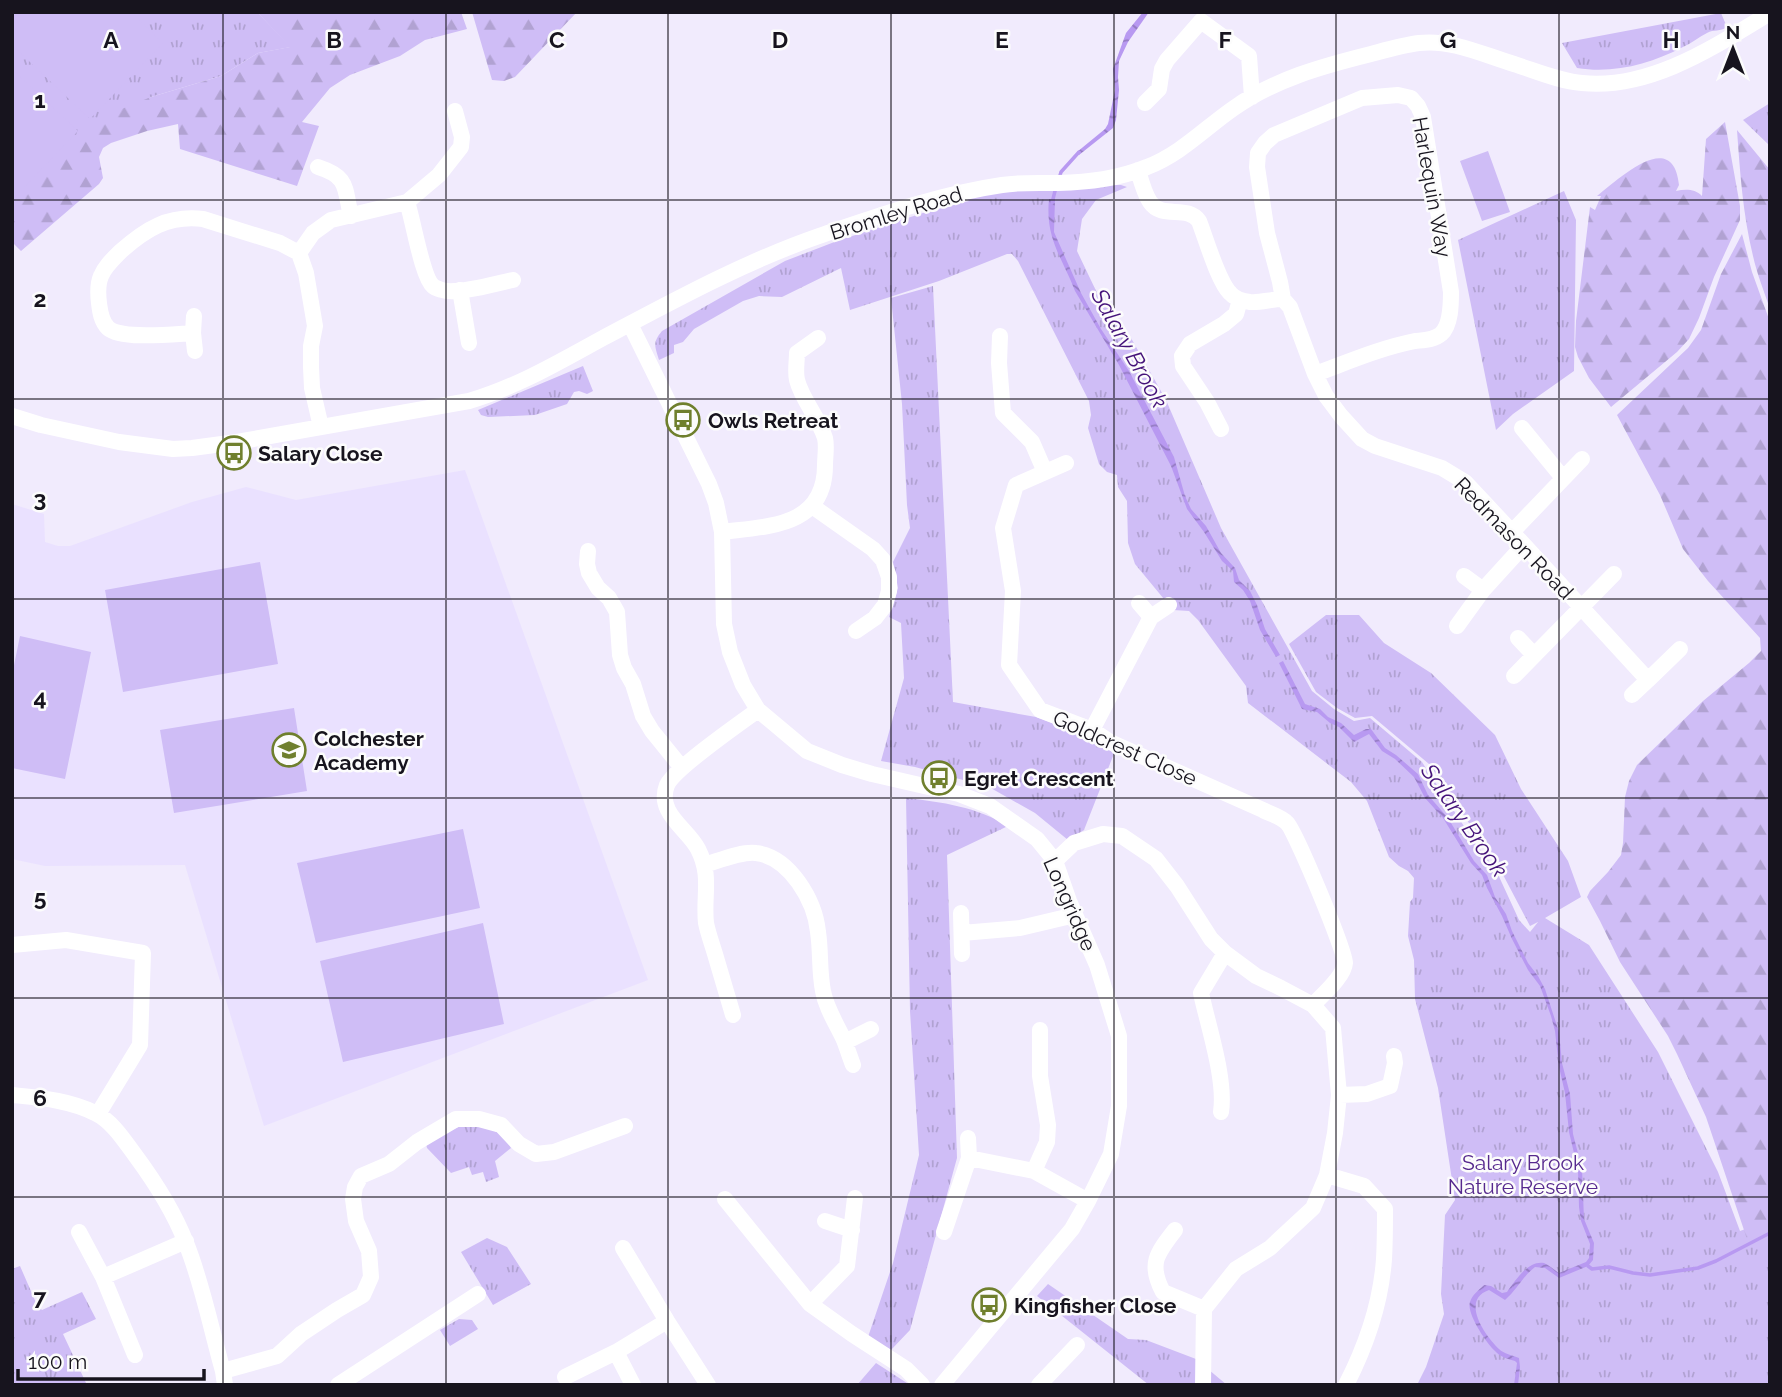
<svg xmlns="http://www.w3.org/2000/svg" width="1782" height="1397" viewBox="0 0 1782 1397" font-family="Raleway,sans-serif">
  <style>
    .built { fill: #eae1ff }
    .grass { fill: url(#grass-tufts) }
    .forest { fill: url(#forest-firs) }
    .garden { fill: #cfbdf6 }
    .water { fill: url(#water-waves) }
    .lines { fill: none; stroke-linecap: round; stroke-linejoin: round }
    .stream { stroke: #b899f1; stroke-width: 3.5 }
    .minor { stroke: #fff; stroke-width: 16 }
    .grid { fill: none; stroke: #17141e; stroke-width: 2; stroke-opacity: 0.55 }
    .labels { text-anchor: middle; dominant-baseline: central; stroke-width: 5; stroke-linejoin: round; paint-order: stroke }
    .street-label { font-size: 21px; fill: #17141e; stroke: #fcfcfc }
    .poi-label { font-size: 21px; font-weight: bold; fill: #17141e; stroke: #fcfcfc; text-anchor: start }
    .park-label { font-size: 21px; fill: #56298e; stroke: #fcfcfc }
    .water-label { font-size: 23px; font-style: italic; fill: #45137a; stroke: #fcfcfc }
    .grid-label { font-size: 23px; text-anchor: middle; font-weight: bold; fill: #17141e; stroke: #fcfcfc; stroke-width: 5; stroke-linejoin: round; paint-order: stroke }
  </style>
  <defs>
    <pattern id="grass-tufts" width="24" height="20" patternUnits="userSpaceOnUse" patternTransform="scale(1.75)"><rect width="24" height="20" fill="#cfbdf6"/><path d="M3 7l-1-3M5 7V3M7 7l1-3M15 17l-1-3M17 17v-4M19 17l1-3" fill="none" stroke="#b1a2d2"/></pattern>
    <pattern id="forest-firs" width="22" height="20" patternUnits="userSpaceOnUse" patternTransform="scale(1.75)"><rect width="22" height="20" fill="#cfbdf6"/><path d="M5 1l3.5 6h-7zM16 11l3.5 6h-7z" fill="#b1a2d2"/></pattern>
    <pattern id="water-waves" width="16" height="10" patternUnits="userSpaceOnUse" patternTransform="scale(1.75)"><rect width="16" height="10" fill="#b899f1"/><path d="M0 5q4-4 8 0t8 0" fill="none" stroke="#957cc3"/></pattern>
  </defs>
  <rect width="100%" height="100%" fill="#f1ebfd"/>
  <!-- built -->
  <path class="built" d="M465,470l183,510 -384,146 -79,-261 -140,1 -33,-7v-355l32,10 1,28 13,4h12l122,-44 54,-15 50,13z"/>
  <!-- grass -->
  <path class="grass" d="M12,12h245l34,35 -33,6 -37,23 -70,21 -139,119z
    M1721,13l6,14c-7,5 -13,2 -20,6 -8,4 -15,10 -24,14 -33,17 -69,27 -106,21l-15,-25z
    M1770,103v43l-27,-26z
    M1102,185h19l6,2 -31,13 -14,19 -5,32 22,46 32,41 35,62 55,128 91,163 22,18 20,12 16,-3 52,44 53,81 21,27 23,50 11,12 8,-10 -8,4 -30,-57 -71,-105 -57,-48 -17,2 -18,-10 -21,-16 -27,-48 37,-29h33l25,28 47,30 64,62 26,54 47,72 13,36 -36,21 44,27 69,107 60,120 22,59 30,-11v165h-353l9,-18 18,-53 -3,-20 4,-79 10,-15 -17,-112 -23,-89 -1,-39 -6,-24 2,-34 3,-4 1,-20 -6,-7 -9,-5 -10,-9 -22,-56 -16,-19 -103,-79 -2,-17 -48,-66 -9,-9 -16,-1 -38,-46 -7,-21 -1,-42 -9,-14 -1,-12 -10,-3 -8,-8 -11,-36 3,-13 -2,-14 -71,-140 -6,-7h-5l-68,27 -89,29 -9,-42 -59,29 -23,-1 -16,5 -49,28 -11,13 -9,3v8l-15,7c-4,-14 -7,-17 3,-29l123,-70 52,-20 89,-29 43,-11 -6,-9z
    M1564,191l12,29 -2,151 -61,43 -17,16 -38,-190z
    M933,286l20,416 83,15 57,21 22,13 -31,79 -16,10 -33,-27 -46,-26 -74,-20 -34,-6 23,-83 -3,-55 -12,-6 9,-29 -5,-26 17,-34 -3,-23 -5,-101 -11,-106z
    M583,366l10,25 -6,3 -8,-3 -5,1 -7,12 -32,11 -47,2 -7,-2 -3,-5z
    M906,798c36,4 71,9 102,28l-61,29 10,303 -47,172 -19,20 -23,-13 25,-74 26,-108 -9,-144z
    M461,1126h21l20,8 9,14 -16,13 4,16 -13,5 -3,-10 -11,3 -3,-8 -18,6 -24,-25 -1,-4 20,-12z
    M487,1238l20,9 24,37 -38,21 -32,-53z
    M20,1266l17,39 5,5 40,-18 14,27 -33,15 24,51h-75v-116z
    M1048,1284l80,55 18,1 50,19 31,26h-78l-112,-89z
    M459,1319l13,1 6,9 -28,17 -10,-16z
    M876,1363l34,22h-53z"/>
  <!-- forest -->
  <path class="forest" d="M257,12h204l6,17 -42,11 -25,16 -50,19 -20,13 -28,34 17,4 -22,60 -117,-37 -2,-25 -31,7 -36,12 -8,5 -4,9 4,21 -4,6 -78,67 -9,-9v-26l15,-29 54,-57 28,-16 42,-17 70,-21 37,-23 32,-6z
    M472,12h105l-62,65 -11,4 -12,-1z
    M1725,122l15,84v14l-26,57 -15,41 -10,21 -12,13 -66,55 -22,-29 -11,-21 -3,-10 1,-26 14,-114 5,3 6,-14h-4c22,-17 76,-69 82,-11l-3,6c10,-2 19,-2 26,5l4,-57z
    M1737,130l33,40v139c-6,-18 -13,-35 -17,-53 -10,-41 -13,-83 -16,-126z
    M1742,234l10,38 18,50v911l-21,12 -43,-128 -29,-63 -9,-18 -48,-74 -20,-41 -13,-24 3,-6 18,-19 13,-17 2,-12 2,-46 4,-16 8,-16 66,-64 46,-38 12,-12 -1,-13 -52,-57 -25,-32 -23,-54 -43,-80 71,-67 13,-18 20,-56z"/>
  <!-- garden -->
  <path class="garden" d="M12,12h119l32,31 -73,76 -78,-74z
    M12,69l66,62 -66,69z
    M1488,151l22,61 -28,9 -22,-60z
    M260,562l18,102 -155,28 -18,-102z
    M20,636l71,16 -26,127 -53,-11v-93z
    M294,708l13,83 -133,22 -14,-83z
    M463,829l17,79 -164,35 -19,-80z
    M483,923l21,101 -161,38 -23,-101z"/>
  <!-- water -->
  <path class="water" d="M1143,12h6l-21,30 -9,19 -1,16 1,13 -3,30 -3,8 -34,27 -2,-3 28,-23 3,-5 7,-34 -2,-21 13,-36z
    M1049,199h6l-1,33 27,61 20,36 28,42 45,86 11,39 6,13 15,17 15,27 14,15 4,12 11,11 7,14 8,24 15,26 -4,2 -16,-27 -10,-29 -7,-11 -9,-8 -1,-11 -11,-10 -18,-29 -17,-23 -16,-43 -52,-101 -44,-74c-13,-34 -30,-52 -26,-92z
    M1283,661l22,43 15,5 8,8 13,6 13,12 12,-6h5l14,19 11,7 22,19 10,21 20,23 26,43 13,14 8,22 11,17 6,17 16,32 10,13 7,13 14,43 3,31 8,31 3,40 9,35 2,50 10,24 -1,17 -5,6 -29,12 -14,-10 -10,-1c-12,9 -18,23 -30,33l-16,-10c-29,10 -4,46 10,59 5,5 13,6 20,9l1,9 -2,18h-4l3,-22 -2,-2c-7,-2 -15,-4 -20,-10 -8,-7 -29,-38 -25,-49 2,-7 9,-12 14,-17l7,1 11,7 5,-1c8,-11 21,-32 37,-29 5,2 10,7 15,10l27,-11 3,-4 1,-14 -9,-23 -2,-14 -1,-37 -9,-38 -4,-39 -6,-26 -4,-36 -4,-15 -11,-30 -12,-16 -16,-31 -10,-23 -15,-28 -5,-13 -11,-12 -28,-45 -18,-20 -11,-21 -19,-18 -13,-8 -13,-17 -15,8 -15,-15 -9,-4 -13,-11 -15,-3 -23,-46z"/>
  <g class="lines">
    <!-- stream -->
    <path class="stream" d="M1059,179l2,-7 18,-20
      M1052,203l4,-16
      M1588,1266l4,3 17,-2 24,6 17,2 48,-7 18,-7 54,-28"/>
    <!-- minor -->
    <path class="minor" d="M1145,103l14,-14 3,-20 5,-9 34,-39 48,35 3,41
      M318,167c31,10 26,20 33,49
      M1138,170c3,11 6,23 12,32 12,18 37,2 49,19 7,18 19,60 31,72 5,6 12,8 20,9 11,1 21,-3 33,-3l7,8 25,67 11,22 15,20 21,23 13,7 67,22 23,14 59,63 124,135 32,-31
      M407,202c6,17 15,75 26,84 2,2 6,3 9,4 15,5 55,-7 71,-10
      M299,253l14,-20 18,-13 76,-18 32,-27 22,-28 1,-10 -7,-26
      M460,290l9,53
      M1283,299l-3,-17 -13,-49 -10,-66 1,-14 7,-10 9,-8 88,-37 36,-3 13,3 7,8 5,11 28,175c0,12 0,33 -10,42 -7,6 -17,6 -26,7 -35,7 -67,21 -100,33
      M194,316l-1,17c-19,1 -72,7 -85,-5 -7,-7 -8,-17 -9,-25 -1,-8 -1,-20 2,-27 4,-10 12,-17 20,-25 25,-22 47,-36 82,-32l77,24 19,10 7,20 9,53 -4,20v21l1,21 9,39
      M630,324l79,160 7,19 6,29 2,92 6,28 13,33 15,25 49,41 35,14 30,9 87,20 31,12 47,33 18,22 14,40 28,64 22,71v70l-8,48 -23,47 -16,28 -130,156
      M193,333l2,18
      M1000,336l-1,27 4,50 29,29 13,30
      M12,416l29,9 78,17 54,7 19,-1 45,-6 232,-41c48,-14 90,-39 134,-63 70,-37 141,-76 216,-102 59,-20 121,-42 183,-51 18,-3 37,-2 56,-2 31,-1 60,-4 89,-16 34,-13 58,-39 87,-59 41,-29 89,-42 137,-54 15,-4 32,-9 48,-11 32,-4 65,12 95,21 22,7 45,17 68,19 68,7 132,-36 188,-70
      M1522,428l41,50
      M1221,429l-14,-27 -24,-36 -1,-10 8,-12 34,-20 12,-10 4,-14
      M1066,463l-50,22 -13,43 10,63 -4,74 31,45 52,20 18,12 153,68c7,4 19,7 24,13 8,7 59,130 58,140 -1,14 -23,32 -32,42
      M812,506l61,43 10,11 6,17v14l-4,14 -10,13 -19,13
      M722,532c47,-6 103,-5 103,-67 0,-8 2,-19 0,-27 -6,-20 -23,-38 -28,-58 -2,-8 0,-19 0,-27l21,-15
      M1512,532l70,-73
      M588,551l-1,13 2,9 9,15 11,10 8,14 3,43 4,13 9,16 10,32 9,15 30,37
      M1464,576l19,14
      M1139,603l12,14 18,-12
      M1457,626l26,-36 41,-45
      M1518,638l16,17
      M1514,676l100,-102
      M1632,695l16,-15
      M1092,730l59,-113
      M1055,861l19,-18 29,-9 19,2 34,23 21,27 34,53 14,14 31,23 25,12 32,17 20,23 6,67 -4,38 -8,42 -14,33 -43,40 -34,21 -32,40 -1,76
      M704,865c14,-4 38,-14 52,-12 34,4 59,48 62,79 3,19 1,39 5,59 3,17 13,32 21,49 3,8 6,17 9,25
      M961,913l1,41
      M962,933l58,-5 55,-13
      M12,945l54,-5 77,13 -3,92 -42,69
      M733,1015c-6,-20 -12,-41 -18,-61 -3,-10 -7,-21 -9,-31 -3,-27 6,-47 -8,-74 -11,-21 -42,-36 -31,-64 7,-16 73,-62 91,-75
      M845,1042l26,-13
      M12,1095c29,3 57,5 83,18 17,8 29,27 40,42 20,27 39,57 51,88 16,39 25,86 37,128l2,14
      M1339,1095l28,-1 23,-8 5,-23 -1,-7
      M1221,1112c5,-33 -13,-86 -20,-119l24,-40
      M968,1138l1,20
      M1034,1171l13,-29 1,-17 -8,-49v-46
      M1327,1175l37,11 21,23c0,17 0,33 -1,50 -3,43 -18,87 -38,126
      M725,1199l85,105 42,30 54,35 16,16
      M825,1221l27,9
      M1175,1230c-18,23 -27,34 -12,62l41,17
      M79,1232l24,45 32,78
      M944,1232l25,-74 65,13 54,30
      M623,1248l44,73 41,64
      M103,1277l83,-36
      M810,1304l37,-38 8,-68
      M616,1352l17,33
      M223,1371l54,-15 24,-22 36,-24 26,-15 8,-18 -2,-26 -13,-30 -3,-22 2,-12 6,-11 28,-12 28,-22 39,-23h23l22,6 18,19 17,10 18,-2 71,-26
      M565,1377l51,-25 51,-31
      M338,1385l140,-91
      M1039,1385l38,-40"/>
  </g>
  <!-- grid -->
  <path class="grid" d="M223,12v1373M446,12v1373M668,12v1373M891,12v1373M1114,12v1373M1336,12v1373M1559,12v1373M12,200h1758M12,399h1758M12,599h1758M12,798h1758M12,998h1758M12,1197h1758"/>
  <!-- icons -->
  <defs>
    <symbol id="bus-ring" viewBox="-11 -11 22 22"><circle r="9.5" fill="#fcfcfc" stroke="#6f7f2d" stroke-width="1.5"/><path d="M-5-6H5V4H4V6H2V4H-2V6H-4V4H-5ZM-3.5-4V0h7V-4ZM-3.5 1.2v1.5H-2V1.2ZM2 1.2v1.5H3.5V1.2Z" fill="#6f7f2d"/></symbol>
    <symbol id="school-ring" viewBox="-11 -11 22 22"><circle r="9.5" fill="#fcfcfc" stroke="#6f7f2d" stroke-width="1.5"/><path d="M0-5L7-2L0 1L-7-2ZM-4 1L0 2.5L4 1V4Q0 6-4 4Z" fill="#6f7f2d"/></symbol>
  </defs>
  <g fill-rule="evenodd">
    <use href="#bus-ring" x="664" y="401" width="38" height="38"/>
    <use href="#bus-ring" x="215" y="434" width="38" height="38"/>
    <use href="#school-ring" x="270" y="731" width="38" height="38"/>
    <use href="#bus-ring" x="920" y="759" width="38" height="38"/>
    <use href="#bus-ring" x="970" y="1286" width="38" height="38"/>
  </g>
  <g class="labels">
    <!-- street labels -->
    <g class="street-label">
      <text transform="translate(1432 187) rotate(80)">Harlequin Way</text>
      <text transform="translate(896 213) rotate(-17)">Bromley Road</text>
      <text transform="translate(1514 538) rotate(46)">Redmason Road</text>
      <text transform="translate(1125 748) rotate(24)">Goldcrest Close</text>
      <text transform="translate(1070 904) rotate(66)">Longridge</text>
    </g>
    <!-- poi labels -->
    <g class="poi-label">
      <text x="708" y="420">Owls Retreat</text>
      <text x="258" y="453">Salary Close</text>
      <text x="314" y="738">Colchester<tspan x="314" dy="24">Academy</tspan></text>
      <text x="964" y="778">Egret Crescent</text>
      <text x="1014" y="1305">Kingfisher Close</text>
    </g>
    <!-- park labels -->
    <g class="park-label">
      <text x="1523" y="1162">Salary Brook<tspan x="1523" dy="24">Nature Reserve</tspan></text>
    </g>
    <!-- water labels -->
    <g class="water-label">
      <text transform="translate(1130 348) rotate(61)">Salary Brook</text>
      <text transform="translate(1465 820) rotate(55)">Salary Brook</text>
    </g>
  </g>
  <g class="grid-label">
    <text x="111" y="48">A</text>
    <text x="334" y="48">B</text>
    <text x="557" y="48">C</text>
    <text x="780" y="48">D</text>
    <text x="1002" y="48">E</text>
    <text x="1225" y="48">F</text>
    <text x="1448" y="48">G</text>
    <text x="1671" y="48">H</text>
    <text x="40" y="108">1</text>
    <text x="40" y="307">2</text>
    <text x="40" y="507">3</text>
    <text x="40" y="706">4</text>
    <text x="40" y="906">5</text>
    <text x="40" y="1106">6</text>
    <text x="40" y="1305">7</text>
  </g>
  <!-- border -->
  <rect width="1782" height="1397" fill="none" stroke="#17141e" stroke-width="28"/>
  <!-- north arrow -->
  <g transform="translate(1733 49)" stroke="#fcfcfc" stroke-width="5" paint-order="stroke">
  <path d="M0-5L12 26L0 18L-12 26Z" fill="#17141e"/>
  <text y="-10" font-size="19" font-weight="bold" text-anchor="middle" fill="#17141e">N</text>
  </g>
  <!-- scale -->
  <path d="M18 1369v10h186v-10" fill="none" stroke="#17141e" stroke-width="3.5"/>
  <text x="28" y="1369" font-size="21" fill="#17141e" stroke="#fcfcfc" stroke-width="5" paint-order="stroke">100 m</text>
</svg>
